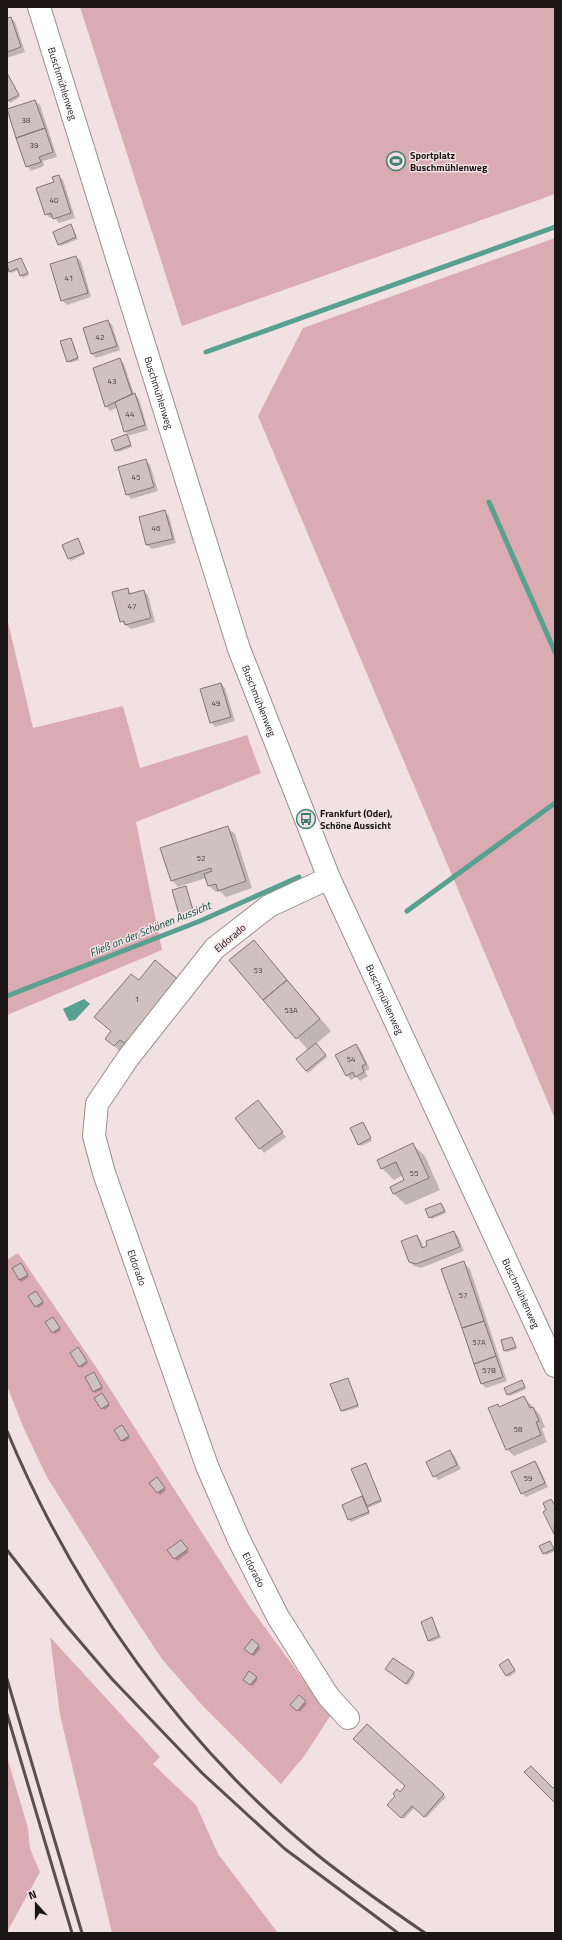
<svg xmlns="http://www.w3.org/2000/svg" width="562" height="1940" viewBox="0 0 562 1940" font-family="'Titillium Web',sans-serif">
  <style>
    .green { fill: #daabb3 }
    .water { fill: #58a090 }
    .shadow { fill: #0003 }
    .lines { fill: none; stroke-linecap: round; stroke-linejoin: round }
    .stream { stroke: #58a090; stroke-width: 5 }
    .building { fill: #cfc0c2; stroke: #827476 }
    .minor-casing { stroke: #9b8d8f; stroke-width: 24 }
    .minor { stroke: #fff; stroke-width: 22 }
    .rail { stroke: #584f50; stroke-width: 3 }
    .labels { text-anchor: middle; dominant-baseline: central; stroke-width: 3; stroke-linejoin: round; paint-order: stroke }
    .number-label { font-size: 8px; fill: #494042 }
    .street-label { font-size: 10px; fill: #1c1617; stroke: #f1e1e3 }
    .poi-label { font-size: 10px; font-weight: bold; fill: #1c1617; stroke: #f1e1e3; text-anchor: start }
    .water-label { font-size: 11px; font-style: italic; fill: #145146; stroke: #f1e1e3 }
  </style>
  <rect width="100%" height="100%" fill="#f1e1e3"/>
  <!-- green -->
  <path class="green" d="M80,7h475v187l-373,132z
    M555,238v881l-297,-703 45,-88z
    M7,618l26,110 90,-22 17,62 107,-33 14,38 -125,49 26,128 -155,65z
    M18,1253l78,114 151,236 83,113 -25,39 -24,29 -79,-79 -40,-46 -31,-47 -84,-135 -23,-48 -17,-43v-126z
    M50,1637l110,120 -7,7 43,41 22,49 60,79h-166l-52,-218z
    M7,1757l21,71 2,21 10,23 -33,60z"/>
  <!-- water -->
  <path class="water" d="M84,999l6,5 -15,16 -6,1 -6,-12z"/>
  <!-- shadow -->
  <path class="shadow" d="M11,18l4,4 10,30 -18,6v-39z
    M7,74l13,23 -10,6 -3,-4z
    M35,101l5,4 17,52 -14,4 1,5 -13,5 -4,-5z
    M58,176l5,4 12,38 -16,5 -5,-6 -4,1 -4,-4z
    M71,225l7,14 -17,7 -2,-2z
    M76,257l5,4 10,36 -24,8 -5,-5z
    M21,259l8,16 -6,3 -4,-8 -8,3 -4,-9z
    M108,321l4,4 8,25 -24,8 -4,-4 -8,-25z
    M71,339l8,21 -9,3 -2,-2z
    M120,359l4,5 10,30 5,5 9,31 -21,6 5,11 -14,5 -6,-11 17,-6 -4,-4 -7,-24 -8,4 -4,-5z
    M146,460l4,5 8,26 -27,8 -4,-5z
    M165,512l4,4 7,27 -24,6 -5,-4 -7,-27z
    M78,539l7,15 -14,7 -8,-15z
    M127,589l5,5 11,-3 5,4 7,27 -24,7 -10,-8z
    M221,684l4,4 10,33 -20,6 -4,-5z
    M228,828l7,6 17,54 -26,9 -6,-6 -4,1 -7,-6 -3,-8 -28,9 -6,-7z
    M186,887l10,29 -13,4 -9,-30z
    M254,941l77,90 -15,13 11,13 -19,16 -2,-2 2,-21 -77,-90z
    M131,975l-4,70 -6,7 -8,-7 -1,-13 -10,-9z
    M356,1045l4,4 10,20 -5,2 3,5 -8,5 -4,-4 -5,3 -4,-5z
    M262,1106l24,31 -22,16 -28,-35z
    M365,1125l7,16 -11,5 -2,-2z
    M413,1145l12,11 15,34 -34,15 -12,-11 12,-14 -3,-5 -9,5 -12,-12z
    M441,1204l5,9 -14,6 -2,-2z
    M453,1232l5,4 6,15 -43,17 -7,-2 -4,-4 7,-26 4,5 3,7z
    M463,1262l7,7 37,112 -21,7 -4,-4 -40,-115z
    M22,1266l7,11 -8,5 -2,-2z
    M36,1292l8,12 -6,4 -2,-2z
    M55,1320l6,10 -6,4 -2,-2z
    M512,1338l5,11 -10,3 -2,-2z
    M80,1350l8,13 -6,5 -2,-2z
    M96,1376l7,13 -8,4 -1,-2z
    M347,1379l12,28 -16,5 -1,-2z
    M522,1381l4,8 -16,7 -2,-2z
    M102,1394l8,12 -6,4 -2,-2z
    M524,1397l16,18 5,12 -3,2 5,13 -33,14 -7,-7 -9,-44 2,3z
    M123,1428l7,10 -6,4 -2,-2z
    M449,1451l5,4 7,14 -23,11 -4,-4z
    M535,1463l4,4 9,20 -22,10 -4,-4z
    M366,1464l16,38 -14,6 2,6 -19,8 -8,-17 21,-8z
    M158,1481l8,9 -6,5 -9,-12z
    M551,1501l4,4v29l-11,-22 4,-1z
    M550,1542l5,9 -9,4 -2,-2z
    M183,1544l6,8 -12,9 -8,-10z
    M432,1618l9,20 -11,4 -2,-2z
    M252,1641l9,7 -7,8 -7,-5z
    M393,1659l22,16 -7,10 -22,-16z
    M510,1662l6,10 -7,5 -2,-2z
    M256,1677l2,2 -5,7 -7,-5z
    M299,1697l8,7 -7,8 -8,-7z
    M367,1725l79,72 -20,21 -12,-10 -10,11 -16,-14 18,-19z"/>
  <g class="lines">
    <!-- stream -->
    <path class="stream" d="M206,352l349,-125
      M489,502l66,150
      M407,911l148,-108
      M7,996l193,-75 99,-44"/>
  </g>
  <!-- building -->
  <path class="building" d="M11,17l10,30 -14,5v-34z
    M7,73l12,22 -12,6z
    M35,100l10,28 -29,10 -9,-29z
    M45,128l8,24 -14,5 2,5 -15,5 -10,-29z
    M59,175l12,38 -18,6 -2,-6 -6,2 -9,-27 18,-6 -2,-5z
    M71,224l5,13 -18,8 -5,-13z
    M76,256l12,37 -27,8 -11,-37z
    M21,258l7,15 -8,3 -3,-8 -8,4 -2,-9z
    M108,320l9,26 -26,8 -8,-26z
    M71,338l7,20 -11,4 -7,-21z
    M120,358l12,36 -27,13 -12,-39z
    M135,393l10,32 -21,7 -9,-30z
    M127,434l4,11 -16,6 -4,-11z
    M146,459l8,28 -28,8 -8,-28z
    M165,510l8,29 -27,6 -7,-28z
    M78,538l6,15 -16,6 -6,-14z
    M128,588l1,6 15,-4 7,28 -26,7 -1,-4 -4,1 -8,-30z
    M221,683l10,34 -21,6 -10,-34z
    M228,826l18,55 -28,10 -2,-7 -8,2 -4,-12 8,-3 -1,-3 -40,13 -11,-33z
    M186,886l8,28 -14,4 -8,-28z
    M254,940l33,40 -24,20 -34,-40z
    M155,960l25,21 -54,63 -6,-4 -6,6 -9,-7 6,-8 -17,-14 37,-43 8,6z
    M287,980l33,39 -24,20 -33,-39z
    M316,1043l10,12 -20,16 -10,-12z
    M356,1044l10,20 -4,2 2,6 -9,5 -2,-5 -7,4 -11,-21z
    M258,1100l25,32 -24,17 -24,-31z
    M363,1122l8,16 -13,7 -8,-17z
    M413,1143l16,35 -36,16 -3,-7 14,-7 -8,-18 -15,7 -4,-9z
    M441,1203l4,8 -16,7 -4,-9z
    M454,1231l6,16 -44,17 -7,-2 -8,-21 16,-6 5,13 5,-2 -1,-5z
    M464,1261l20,60 -22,7 -21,-59z
    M21,1263l7,12 -9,5 -7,-12z
    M36,1291l7,11 -8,5 -7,-11z
    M53,1317l7,11 -8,5 -7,-11z
    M484,1321l12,35 -22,8 -12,-36z
    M512,1337l4,10 -12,4 -3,-11z
    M78,1347l9,14 -8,6 -9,-14z
    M496,1356l7,21 -22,7 -7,-20z
    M94,1372l8,15 -9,5 -8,-15z
    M348,1378l10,27 -17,6 -11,-27z
    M522,1380l3,7 -18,8 -3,-7z
    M102,1393l7,11 -8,5 -7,-11z
    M524,1396l6,12 3,-1 6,14 -3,1 5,13 -35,15 -18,-42 10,-4 1,3z
    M122,1425l7,11 -8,5 -7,-11z
    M450,1450l7,15 -24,12 -7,-15z
    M535,1461l10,22 -24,11 -10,-22z
    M366,1463l15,37 -14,6 -16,-37z
    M157,1477l8,11 -8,5 -8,-10z
    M362,1496l7,16 -21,8 -6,-15z
    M551,1499l4,7 -1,28 -11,-22 3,-2 -3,-7z
    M181,1540l7,9 -14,10 -7,-9z
    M550,1541l4,8 -11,5 -4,-8z
    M432,1617l7,19 -11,5 -7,-19z
    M252,1639l7,6 -7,10 -8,-6z
    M393,1658l21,14 -8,12 -21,-15z
    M508,1659l7,11 -9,6 -7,-11z
    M249,1671l8,6 -7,8 -7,-5z
    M299,1695l7,6 -9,10 -7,-6z
    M367,1724l77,70 -20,23 -12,-11 -11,12 -14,-13 8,-9 -2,-2 4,-5 3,3 5,-6 -52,-47z
    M531,1766l22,22 2,-1v16l-31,-31z"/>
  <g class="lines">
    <defs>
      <g id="minor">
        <path id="s1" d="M39,7l200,642 90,229 226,488"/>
        <path id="s2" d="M329,878l-60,28 -54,42 -87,110 -31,46 -3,32 10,37 103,293 32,74 39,77 50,79 20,22"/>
      </g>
    </defs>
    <!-- minor casing -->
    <use href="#minor" class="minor-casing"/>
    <!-- minor -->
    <use href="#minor" class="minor"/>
    <!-- rail -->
    <path class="rail" d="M7,1431c68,163 175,314 313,426 34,27 70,52 105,76
      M7,1550l58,74 47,55 90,94 83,76 113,84
      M7,1679l75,254
      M7,1714l65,219"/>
  </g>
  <!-- icons -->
  <defs>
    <symbol id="stadium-ring" viewBox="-11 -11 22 22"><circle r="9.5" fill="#f1e1e3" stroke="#3e8173" stroke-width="1.5"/><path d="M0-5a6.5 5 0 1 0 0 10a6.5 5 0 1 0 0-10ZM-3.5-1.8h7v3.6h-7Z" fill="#3e8173"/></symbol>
    <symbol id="bus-ring" viewBox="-11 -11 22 22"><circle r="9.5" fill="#f1e1e3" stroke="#3e8173" stroke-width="1.5"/><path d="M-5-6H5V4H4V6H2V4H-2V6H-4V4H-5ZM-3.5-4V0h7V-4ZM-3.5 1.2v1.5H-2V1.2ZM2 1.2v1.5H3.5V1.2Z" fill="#3e8173"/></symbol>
  </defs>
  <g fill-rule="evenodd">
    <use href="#stadium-ring" x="385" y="150" width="22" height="22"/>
    <use href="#bus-ring" x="295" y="808" width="22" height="22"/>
  </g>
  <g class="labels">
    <!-- number labels -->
    <g class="number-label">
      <text x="26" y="120">38</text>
      <text x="34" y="145">39</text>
      <text x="54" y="200">40</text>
      <text x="69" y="278">41</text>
      <text x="100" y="337">42</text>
      <text x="112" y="381">43</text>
      <text x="130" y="414">44</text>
      <text x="136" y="477">45</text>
      <text x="156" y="528">46</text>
      <text x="132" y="606">47</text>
      <text x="216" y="703">49</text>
      <text x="201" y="858">52</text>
      <text x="258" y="970">53</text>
      <text x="137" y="999">1</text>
      <text x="291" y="1010">53A</text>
      <text x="351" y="1059">54</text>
      <text x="414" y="1173">55</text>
      <text x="463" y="1295">57</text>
      <text x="479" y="1342">57A</text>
      <text x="489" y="1370">57B</text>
      <text x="518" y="1429">58</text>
      <text x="528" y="1478">59</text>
    </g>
    <!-- street labels -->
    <g class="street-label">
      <text stroke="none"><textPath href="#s1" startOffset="80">Buschmühlenweg</textPath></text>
      <text stroke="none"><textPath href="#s1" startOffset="404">Buschmühlenweg</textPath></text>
      <text stroke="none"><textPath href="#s1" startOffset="728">Buschmühlenweg</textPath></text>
      <text transform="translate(230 938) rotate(-40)">Eldorado</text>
      <text stroke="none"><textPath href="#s1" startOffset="1052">Buschmühlenweg</textPath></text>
      <text stroke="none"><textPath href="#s2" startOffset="501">Eldorado</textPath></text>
      <text stroke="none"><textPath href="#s1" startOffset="1376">Buschmühlenweg</textPath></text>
      <text stroke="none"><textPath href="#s2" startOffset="825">Eldorado</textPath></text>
    </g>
    <!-- poi labels -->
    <g class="poi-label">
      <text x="410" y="155">Sportplatz<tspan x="410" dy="12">Buschmühlenweg</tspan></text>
      <text x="320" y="813">Frankfurt (Oder),<tspan x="320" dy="12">Schöne Aussicht</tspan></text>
    </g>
    <!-- water labels -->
    <g class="water-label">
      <text transform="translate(150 929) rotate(-22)">Fließ an der Schönen Aussicht</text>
    </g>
  </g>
  <!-- border -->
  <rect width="562" height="1940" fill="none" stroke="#1c1617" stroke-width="16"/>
  <!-- north arrow -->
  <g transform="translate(36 1904) rotate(339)" stroke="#f1e1e3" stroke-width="3" paint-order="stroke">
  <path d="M0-3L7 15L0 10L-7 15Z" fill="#1c1617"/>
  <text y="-6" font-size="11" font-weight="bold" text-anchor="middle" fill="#1c1617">N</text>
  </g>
</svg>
